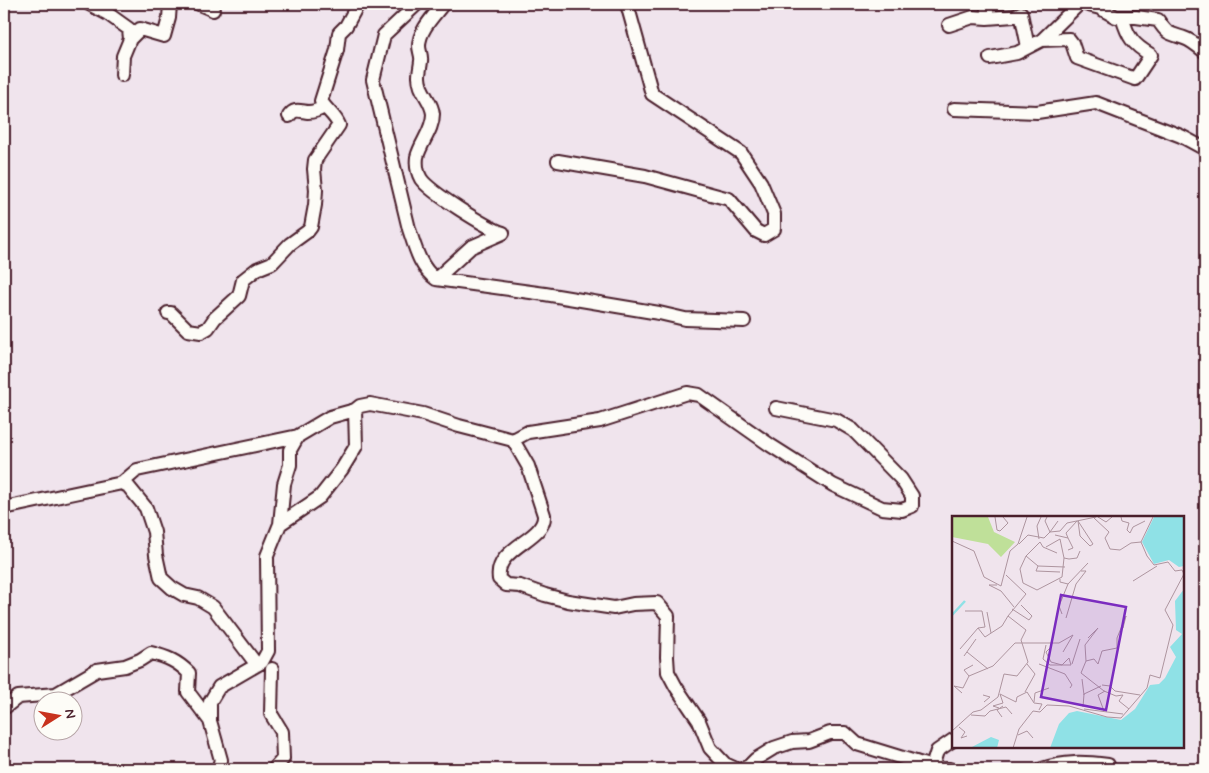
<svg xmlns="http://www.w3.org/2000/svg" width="1209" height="773" viewBox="0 0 1209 773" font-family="Mynerve,sans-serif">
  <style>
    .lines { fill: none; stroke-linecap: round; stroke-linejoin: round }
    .minor-casing { stroke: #4a1f2b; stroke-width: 16 }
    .minor { stroke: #fdfcf7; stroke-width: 12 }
    .inset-river { fill: none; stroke: #8fe1e6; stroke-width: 2.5 }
    .inset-road { fill: none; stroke: #ae959f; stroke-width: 1 }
    .view { fill: #7b2cbf; fill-opacity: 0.15; stroke: #7b2cbf; stroke-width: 2.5 }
    .inset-edge { fill: none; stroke: #4a1f2b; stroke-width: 2.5 }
  </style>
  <rect width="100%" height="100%" fill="#f0e4ed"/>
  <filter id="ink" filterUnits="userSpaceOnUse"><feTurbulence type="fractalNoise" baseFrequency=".02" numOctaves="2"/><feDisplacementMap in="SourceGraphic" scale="10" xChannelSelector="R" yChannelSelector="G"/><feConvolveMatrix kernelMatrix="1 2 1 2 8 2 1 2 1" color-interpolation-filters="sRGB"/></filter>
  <g filter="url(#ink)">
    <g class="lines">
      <defs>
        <path id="minor" d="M89,4l19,10 21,15 1,10 -7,17 -1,19
          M199,4l14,6
          M417,4l-33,31 -11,45 36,149c6,18 11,39 27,50l109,15 114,19 26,6 59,2
          M443,4c-9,12 -24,26 -24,42 0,5 3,10 2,15 -1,11 -4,14 0,26 4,10 11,16 12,27 0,16 -12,28 -16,43 -1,8 0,15 4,22 9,13 66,49 82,54
          M1085,4l15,4 16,9h20l22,3c9,14 10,13 26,18 7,2 15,9 21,14
          M987,18v-14
          M949,25l24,-8 14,1 27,-2 7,-3 7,34
          M130,39l10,-10 24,7 5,-18 1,-14
          M1042,40l27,-1 3,4 5,15 58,21 16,-24c-19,-11 -23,-18 -29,-38
          M990,58l27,-5 25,-13 37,-36
          M954,109l83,3 59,-9 85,33 24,13
          M289,116c5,-8 11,-5 19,-4 6,0 11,-2 16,-5
          M558,161l87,15 84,23 27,32 8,4 10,-6v-15l-13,-31 -20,-30 -89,-59 -25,-90
          M436,279l35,-32 32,-14
          M168,313h3l17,17 13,2 7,-4 7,-10 24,-22 4,-16 14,-11 15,-6 18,-19 18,-13 3,-4 4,-22 1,-15 -2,-21 1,-9 24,-35c-4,-10 -13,-15 -18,-24l16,-51 2,-17 7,-7 12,-22
          M513,440l15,-8 72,-11 87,-28 12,2 71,50 63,40 49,23 20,2 10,-4v-10l-11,-17 -48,-49 -17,-10 -60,-12
          M122,483l15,-13 161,-34
          M4,508l118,-25 6,3 18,22 8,24 2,23 5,23 11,10 12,7 14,3 15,9 44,58
          M280,524l4,-40 6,-19v-15l8,-14 32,-19 25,-7
          M272,669l-1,45 11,18 1,27 -9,10
          M4,708l14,-11 38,-3 41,-24 28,-4 15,-6 11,-7c16,4 26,8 38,20l-1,19 22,29
          M932,767l5,-16 16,-11
          M218,769l3,-9 -11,-39v-19l9,-15 43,-25 6,-11 -1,-95 13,-32 40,-27 22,-28 14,-23 -1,-36 5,-4 10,-2 53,10 36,12 54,14 15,26 16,49c2,25 -50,32 -45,64l7,6 14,1 25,9 23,6 46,7 19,-4 24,-1 11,13 -1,41 1,15 8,15 23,34 11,27 15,16 11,5
          M742,769l7,-3 7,-7 18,-11 18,-6 17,-1 21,-8h15l12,11 75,23 17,2
          M1042,769c22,-8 43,-7 66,-4l1,4"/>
      </defs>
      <!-- minor casing -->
      <use href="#minor" class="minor-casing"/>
      <!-- minor -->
      <use href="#minor" class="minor"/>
    </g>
  </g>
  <!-- overview -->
  <g transform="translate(952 516)">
    <rect width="232" height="232" fill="#f0e4ed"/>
    <path d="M0,1h36l6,15 21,10 -14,15 -13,-13 -36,-7z" fill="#bfe099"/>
    <path d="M202,1h30v49l-5,1 -10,-7 -15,4 -12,-22zM232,73v159h-134l9,-24 10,-11 8,-2 44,9 14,-11 15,-24 9,-1 6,-6 11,-21 -6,-10 12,-13 -6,-4 -1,-29zM39,221l8,3 -2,8h-27z" fill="#8fe1e6"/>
    <path class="inset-river" d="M0,99l13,-14"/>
    <path class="inset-road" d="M43,1l2,13 3,1 8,-8 -5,-6M95,1l-2,4 5,11 8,-11M146,1l8,5 6,-5M169,1l1,4 7,2 -2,7 3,3 3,-6 12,-6M142,2l15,14 -4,6 5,11 10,1 11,-7 10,-1M126,5l2,15 10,10 3,-2M126,5l15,23M103,19l13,3 -2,-5 11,-12M87,23l-2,-13 4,-9M0,25l22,10 10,26 17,9 9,-35 8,-7 9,-27M88,26l-14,14 -6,13 3,14 14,7 25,-13 2,-19M88,26l3,5 14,6M67,28l9,-9 16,3 6,-6 10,-1 7,-8 29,-6M94,31l14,-8 4,19 5,1 8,-1 3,-7M116,34l5,-2 -5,-10M74,40l12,10 27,1M86,50l-2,5 24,1M108,63v3l8,2 20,-21M181,65l24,-15M45,69h-8l12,6 13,16M60,93l17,11 3,-4 -11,-11M13,95h17l3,16 -7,1 7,9 17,-11 6,-10M35,96l4,21M110,98l-3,-8 9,-22M114,102l10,-34 10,-13h-5M171,112l3,-12 -9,22v10l-15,3 -4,13 -4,-5 -8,2 -5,12 23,18 12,5 7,-1 -4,6 10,8M94,129l-3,14 7,6h21M98,132l-4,4 5,10 11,3 7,-7 2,7M8,133l18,-21M15,136l21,17M12,140l12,-17M134,145l-1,-16 13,-17 -10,10M87,148l26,10 7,11 -2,3M120,148l8,-25M17,160l-5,-6 9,-5M130,163l2,16M150,169l8,1 5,5 25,4M73,176l10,-18 -8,-10M10,177l-8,-7 9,2 6,-12 24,-10 22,-23h44l14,-8 -10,17M48,178l16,8 1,-5 10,-5 7,11 8,1 -3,6M31,179l7,2 -6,5M82,186l1,-9 14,-5M131,191l1,-13 17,-8M47,192l-6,-2 10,-3 -3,-9M132,193l39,5M152,195l-6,-16 7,-4M19,199l14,1 5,-5 16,-4 6,7M50,201l-5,-7 6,-4M7,211l6,5 -4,6 6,-2M0,215l21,-19 8,-2 17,-13 6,-23 13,2 11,-14 -7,-22 5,-10 -18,-14 18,-22 -20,-19M66,219l9,-4 6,7M61,232l6,-19 14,-18 7,1 7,-7 22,1 38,11 14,1 26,-30 3,-13 10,3 13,-53 -8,-15 19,-36 -2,-4 -7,1 -7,-9 -14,3 -7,-9 -6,-14 12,-25"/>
    <path class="view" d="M109,79l65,12 -20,103 -65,-13z"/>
    <rect width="232" height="232" class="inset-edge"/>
  </g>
  <!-- margin -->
  <rect width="1209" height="773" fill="none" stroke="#fdfcf7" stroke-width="20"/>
  <rect x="10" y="10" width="1189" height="753" fill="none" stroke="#4a1f2b" stroke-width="2" filter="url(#ink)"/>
  <!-- north arrow -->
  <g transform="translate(58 716) rotate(79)"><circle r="24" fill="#fdfcf7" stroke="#b5a4a5"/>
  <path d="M0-4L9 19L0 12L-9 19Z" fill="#c8321e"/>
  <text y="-8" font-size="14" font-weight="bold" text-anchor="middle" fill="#4a1f2b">N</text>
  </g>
</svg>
